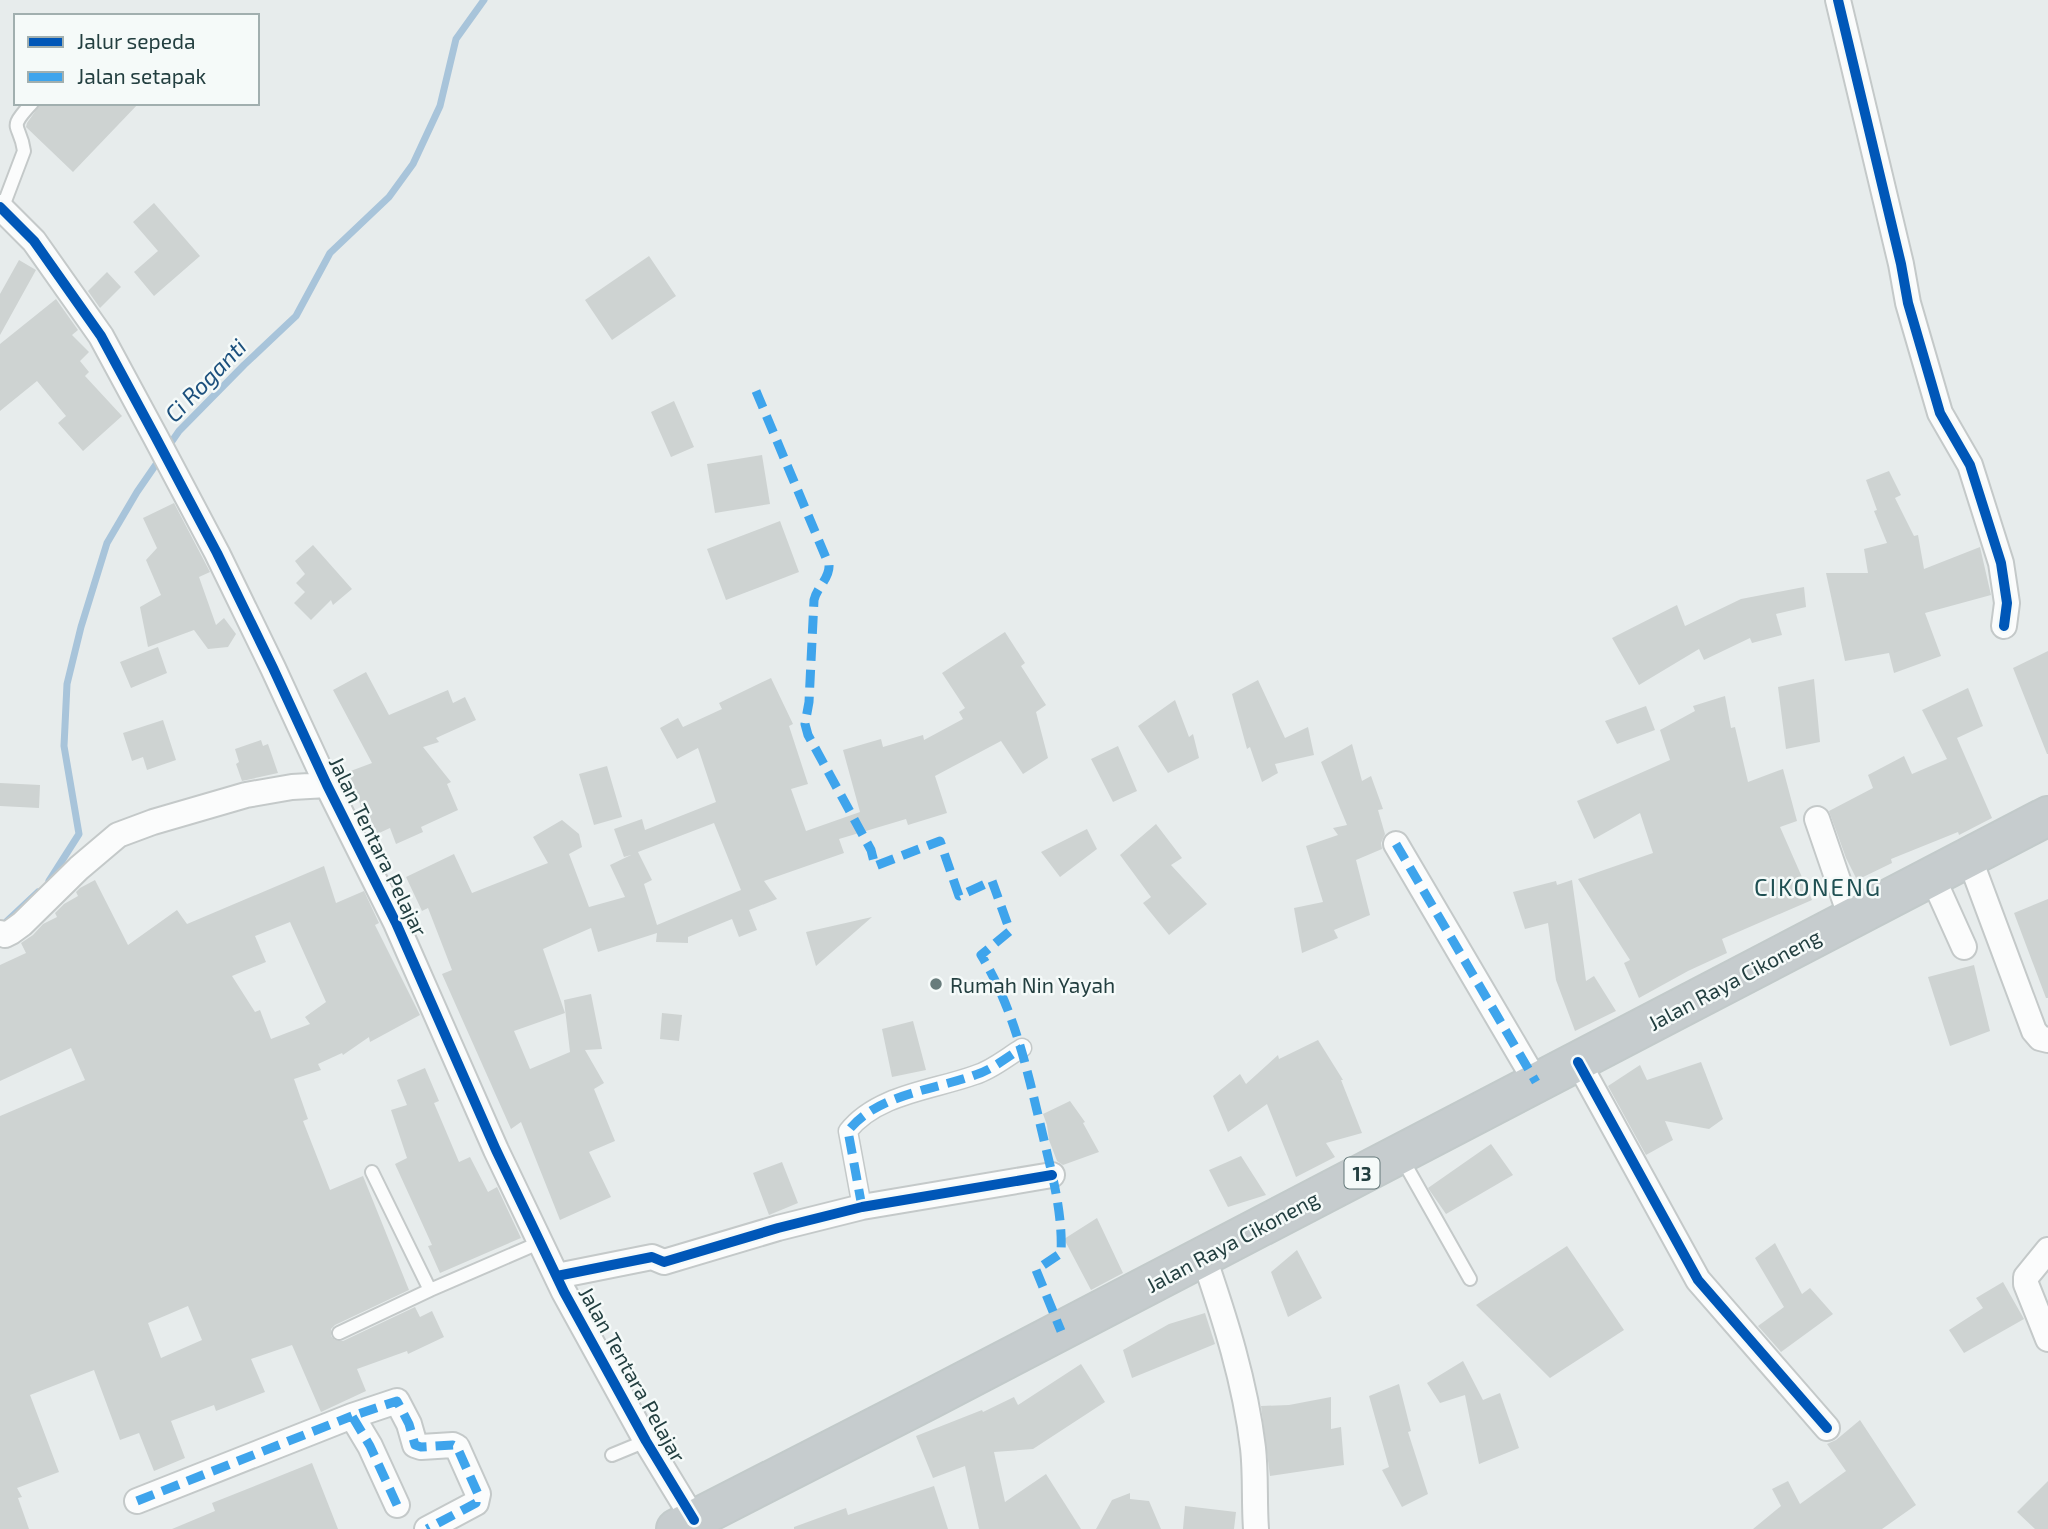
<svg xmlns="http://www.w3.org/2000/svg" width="2048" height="1529" viewBox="0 0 2048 1529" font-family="'Exo 2',sans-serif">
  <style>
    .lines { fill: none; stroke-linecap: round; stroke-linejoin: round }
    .stream { stroke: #a8c4da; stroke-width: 7 }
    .building { fill: #ced3d2; fill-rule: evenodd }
    .service-casing { stroke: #c4c9c9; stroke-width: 16 }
    .pedestrian-casing { stroke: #c4c9c9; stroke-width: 21 }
    .minor-casing { stroke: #c4c9c9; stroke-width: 28 }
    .trunk-casing { stroke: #c2caca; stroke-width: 42 }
    .service { stroke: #fbfcfc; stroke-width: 12 }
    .pedestrian { stroke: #fbfcfc; stroke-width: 18 }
    .minor { stroke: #fbfcfc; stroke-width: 24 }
    .trunk { stroke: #c6ccce; stroke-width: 38 }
    .quiet { stroke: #3ea4ec; stroke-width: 9; stroke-dasharray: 18 9; stroke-linecap: butt }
    .cycleway-casing { stroke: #f5faf9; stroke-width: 15 }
    .cycleway { stroke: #0057b8; stroke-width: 10 }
    .poi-dot { fill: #687c7c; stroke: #f5faf9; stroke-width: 2.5 }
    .labels { text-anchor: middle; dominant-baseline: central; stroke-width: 5; stroke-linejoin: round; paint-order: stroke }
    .shield { fill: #f5faf9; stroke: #627778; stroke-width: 2 }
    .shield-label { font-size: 19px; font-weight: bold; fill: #233f40 }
    .street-label { font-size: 21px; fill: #233f40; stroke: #f5faf9 }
    .poi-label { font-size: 21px; fill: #233f40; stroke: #f5faf9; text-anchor: start }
    .water-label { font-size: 23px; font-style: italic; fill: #1c507d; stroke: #f5faf9 }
    .quarter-label { font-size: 24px; letter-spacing: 2px; fill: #1f5053; stroke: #f5faf9 }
  </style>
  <rect width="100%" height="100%" fill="#e7ecec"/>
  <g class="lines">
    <!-- stream -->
    <path class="stream" d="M49,881l30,-47 -15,-88 3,-62 14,-57 26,-84 30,-51 42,-61 65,-66 52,-49 34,-63 59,-56 24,-33 27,-58 16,-67 28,-39
      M6,922l32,-30"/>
  </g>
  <!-- building -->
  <path class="building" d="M41,103h98l-66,69 -47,-45 1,-4z
    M154,203l46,53 -46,40 -20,-24 24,-21 -25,-29z
    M649,256l27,40 -64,44 -27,-40z
    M19,260l17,10 -36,65v-41z
    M107,272l14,15 -21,21 -12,-17z
    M56,299l22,31 -6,5 17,17 -9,9 9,11 -4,4 37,40 -39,35 -25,-28 8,-7 -29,-35 -37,30v-67z
    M674,401l20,46 -23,10 -20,-45z
    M762,455l8,49 -55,9 -8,-49z
    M1889,471l12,24 -6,3 19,38 4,-1 6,34 56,-22 11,48 -66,18 16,43 -47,17 -5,-20 -44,8 -19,-88h42l-4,-24 23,-6 -13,-32 3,-1 -11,-30z
    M174,503l36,69 -11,5 17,48 8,-7 12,16 -8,13 -20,2 -14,-19 -46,17 -8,-40 21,-12 -15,-35 11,-12 -14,-30z
    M780,521l19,51 -73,28 -19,-51z
    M313,545l39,44 -19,16 -2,-5 -20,20 -17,-17 11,-11 -9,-9 9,-9 -10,-13z
    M1804,587l2,20 -30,7 6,21 -30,8 -2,-5 -46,22 -5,-11 -60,36 -27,-47 65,-33 8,21 56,-27z
    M1005,632l20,31 -4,3 25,39 -10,7 12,46 -25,16 -22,-33 -66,35 12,37 -39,12 -2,-6 -67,20 5,14 -80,28 13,18 -28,11 8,20 -18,7 -7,-18 -44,18v6l-32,-1 1,-9 -59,19 -7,-24 -48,21 22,64 -51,18 16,38 40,-17 -6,-52 27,-6 11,55 -17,1 19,33 -10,6 21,52 -26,11 22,45 -51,23 -39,-98 -10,7 -69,-155 10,-4 -24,-62 -6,3 -16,-34 48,-23 18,39 76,-30 -15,-26 29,-17 17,14 3,13 -13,7 20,53 36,-10 -15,-32 21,-10 -7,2 -10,-28 28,-10 3,11 71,-28 -18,-54 -21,11 -17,-31 18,-10 5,9 39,-18 -3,-6 52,-25 22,46 -4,2 19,58 -17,5 15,42 54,-19 -17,-62 38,-11 2,8 40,-12 1,5 39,-21 -4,-7 6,-4 -23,-35zM714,823l27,67 -84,35 -13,-41 8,-4 -14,-28z
    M158,647l9,26 -36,15 -11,-26z
    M2048,651v103h-1l-34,-86z
    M366,672l23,43 59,-25 5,13 12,-6 11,23 -40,18 3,4 -16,5 28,35 -4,2 11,26 -37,17 2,5 -27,12 -6,-16 -13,6 -9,-21 -4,1 -16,-42 24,-9 -39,-73z
    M1814,679l6,63 -34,7 -8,-62z
    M1258,680l27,58 23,-11 6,28 -39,9 3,9 -16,9 -12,-35 -3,2 -15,-55z
    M1968,688l15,38 -26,12 35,80 -33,17 -1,-3 -67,27 1,4 -35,17 -11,-22 -17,-47 44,-23 -5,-13 36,-19 8,18 35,-15 -25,-49z
    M1725,696l6,32 4,-1 13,55 35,-13 14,52 -17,6 32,73 -90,39 5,14 -39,18 -49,27 -15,-35 6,-3 -52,-81 75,-26 -13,-40 -46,26 -17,-38 93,-41 -10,-30 35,-19 -2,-5z
    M1175,700l14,37 4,-3 6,24 -31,15 -30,-47z
    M1646,706l9,24 -38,14 -12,-23z
    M163,720l13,40 -29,10 -4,-13 -11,4 -9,-28z
    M261,740l2,6 5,-2 10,29 -36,8 -6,-17 3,-2 -4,-13z
    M1352,744l10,37 9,-5 12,33 -5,1 7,24 -4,9 1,6 -26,11 14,55 -36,15 4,8 -36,15 -8,-45 29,-6 -17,-56 32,-11 -5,-7 14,-3 -26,-63z
    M1118,746l19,45 -24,11 -22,-43z
    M607,766l15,51 -28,8 -15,-51z
    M0,783l40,2 -1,23 -39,-2z
    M1156,824l26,34 -11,7 36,39 -38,31 -26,-32 8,-6 -31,-42z
    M1087,829l10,20 -37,28 -19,-25z
    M324,866l12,37 28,-12 15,32 -4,2 45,90 -50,27 -1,-5 -26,18 -1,-2 -24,11 3,6 -27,9 14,40 -5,2 27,69 33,-14 46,114 -74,35 -4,4v7l4,4 8,1 72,-34 5,10 12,-6 12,26 -36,17 -1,-3 -50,18 9,22 -45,21 -29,-67 -41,14 14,33 -49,19 -2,-6 -43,16 14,37 -31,13 -15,-38 -19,7 -26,-70 -64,25 29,77 -42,16 5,9 -4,1 11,31h-29v-413l85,-36 -14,-32 -71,33v-116l26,-12 -5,-10 12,-8 10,-11 14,-7 -2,-4 9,-9 14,-8 -2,-4 4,-4 15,-8 33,65 49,-35 10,14zM290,922l36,80 -21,15 5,7 -39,15 -11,-29 -5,2 -23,-36 34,-14 -11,-26zM188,1306l14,34 -41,18 -13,-35z
    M1572,880l14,101 8,-5 22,35 -41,20 -19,-51 -8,-57 -23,6 -12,-37 43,-11 1,4z
    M2048,899v99h-2l-32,-85z
    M872,917l-56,49 -10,-34z
    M1974,965l16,66 -40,15 -22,-69z
    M662,1013l20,2 -3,26 -19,-2z
    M913,1021l13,49 -34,7 -10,-48z
    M1318,1040l25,40h-2l21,53 -36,10 9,14 -39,20 -29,-73 -39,28 -15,-36 27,-22 6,10 32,-29 1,4z
    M1701,1062l22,57 -14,10 -44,-8 8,19 -27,15 -38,-69 32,-21 7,15z
    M425,1068l14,33 -5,2 25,59 11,-5 18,35 9,-5 24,51 -81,35 -12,-27 4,-1 -37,-81 12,-6 -16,-48 16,-5 -10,-25z
    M1070,1101l15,21 -2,1 16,29 -36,13 -6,-4 -8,-21 -2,-15 -4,-11z
    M1491,1144l22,31 -67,39 -18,-26z
    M1241,1156l25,39 -38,12 -19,-37z
    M782,1162l16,41 -29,12 -16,-42z
    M1097,1218l26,55 -32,17 -27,-51z
    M1775,1243l27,51 8,-6 23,26 -52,38 -23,-26 26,-19 -29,-49z
    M1567,1246l57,84 -74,48 -74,-73z
    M1297,1250l25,48 -34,19 -17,-45z
    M2003,1282l21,37 -60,34 -15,-23 34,-22 -7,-10z
    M1205,1313l10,31 -83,34 -9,-28 46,-26z
    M1463,1361l20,39 17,-7 19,55 -40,16 -14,-69 -25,8 -13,-20z
    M1081,1364l24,38 -72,47 -39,3 11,50 41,-28 35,55h-102l-14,-63 -32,12 -17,-42 66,-26 1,2 31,-15 4,8z
    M1399,1384l12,47 -3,1 20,62 -26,13 -20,-37 7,-3 -20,-71z
    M1331,1397v32l10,-2 3,38 -74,11 -9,-70 28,-1z
    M1860,1420l56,85 -34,24h-129l28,-23 -9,-17 16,-8 12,23 46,-33 -19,-27 9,-4z
    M312,1463l26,66h-166l43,-18 -3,-8z
    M2048,1481v48h-13l-18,-17z
    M934,1486l14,43h-154v-2l52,-19 2,7z
    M1130,1493v6l19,2 12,28h-65l16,-29z
    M1185,1506l51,6 -2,17h-51z"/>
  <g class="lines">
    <defs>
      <path id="service" d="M2,209l22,-58c-4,-29 -18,-20 8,-48
        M1401,1157l69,122
        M372,1172l58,118
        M339,1333l91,-43 111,-48
        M612,1455l34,-14"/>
      <path id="pedestrian" d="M862,1207l-14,-76c29,-37 86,-41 127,-56 17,-5 32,-18 47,-27"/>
      <path id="minor" d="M1838,0l63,264 7,39 32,110 30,52 31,98 6,40 -3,23
        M0,207l34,34 67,95 54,100 62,117 56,115 54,117 69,138 100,227 68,142 82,149 48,79
        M1817,819l34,99
        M1396,844l140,238
        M1969,857l65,174 6,7 8,2
        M1932,876l32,71
        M0,933l5,2 6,-3 11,-8 57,-56 39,-33 35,-13 93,-27 46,-8 35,-2
        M1578,1062l120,218 129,148
        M2048,1250l-22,27v7l22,55
        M1203,1255c22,64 42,126 50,193 3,27 1,54 3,81
        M557,1276l95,-19 12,5 114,-34 84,-21 190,-32
        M137,1501l215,-85
        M397,1505l-27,-59 -18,-30 45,-15 12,23 6,21 6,2 32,-2 4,2 21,47 -2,9 -49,26"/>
      <path id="trunk" d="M676,1529l254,-130 1118,-583"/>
    </defs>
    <!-- service casing -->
    <use href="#service" class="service-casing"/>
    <!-- pedestrian casing -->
    <use href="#pedestrian" class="pedestrian-casing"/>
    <!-- minor casing -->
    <use href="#minor" class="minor-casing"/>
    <!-- trunk casing -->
    <use href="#trunk" class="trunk-casing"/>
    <!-- service -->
    <use href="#service" class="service"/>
    <!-- pedestrian -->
    <use href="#pedestrian" class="pedestrian"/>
    <!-- minor -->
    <use href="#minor" class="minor"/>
    <!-- trunk -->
    <use href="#trunk" class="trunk"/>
    <!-- quiet -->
    <path class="quiet" d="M756,391l73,174c1,13 -12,22 -15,35l-5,102 -4,22 3,11 63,115 4,16 65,-25 19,55 33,-15 18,50 -29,24c34,55 47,119 62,181 9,38 20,78 18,117l-25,17 25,61
      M1396,844l140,238
      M862,1207l-14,-76c29,-37 86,-41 127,-56 17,-5 32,-18 47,-27
      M137,1501l215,-85
      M397,1505l-27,-59 -18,-30 45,-15 12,23 6,21 6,2 32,-2 4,2 21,47 -2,9 -49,26"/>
    <defs>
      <path id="cycleway" d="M1838,0l63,264 7,39 32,110 30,52 31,98 6,40 -3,23
        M0,207l34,34 67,95 54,100 62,117 56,115 54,117 69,138 100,227 68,142 82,149 48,79
        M1578,1062l120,218 129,148
        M557,1276l95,-19 12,5 114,-34 84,-21 190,-32"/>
    </defs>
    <!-- cycleway casing -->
    <use href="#cycleway" class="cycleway-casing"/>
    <!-- cycleway -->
    <use href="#cycleway" class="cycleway"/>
  </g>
  <!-- markers -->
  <circle class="poi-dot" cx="936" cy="984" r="7"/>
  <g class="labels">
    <!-- shield labels -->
    <rect class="shield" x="1344.5" y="1157.5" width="35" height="31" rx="5"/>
    <g class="shield-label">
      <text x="1362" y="1173">13</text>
    </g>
    <!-- street labels -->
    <g class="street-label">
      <text transform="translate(379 846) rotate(64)">Jalan Tentara Pelajar</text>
      <text transform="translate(1734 979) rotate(-28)">Jalan Raya Cikoneng</text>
      <text transform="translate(1232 1241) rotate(-28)">Jalan Raya Cikoneng</text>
      <text transform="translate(633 1374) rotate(61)">Jalan Tentara Pelajar</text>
    </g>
    <!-- poi labels -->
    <g class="poi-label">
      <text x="950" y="984">Rumah Nin Yayah</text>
    </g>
    <!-- water labels -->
    <g class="water-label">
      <text transform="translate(205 380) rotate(-46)">Ci Roganti</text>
    </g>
    <!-- quarter labels -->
    <g class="quarter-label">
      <text x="1818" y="886">CIKONENG</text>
    </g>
  </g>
  <!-- legend -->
  <rect x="14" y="14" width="245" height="91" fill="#f5faf9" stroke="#a1afaf" stroke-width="2"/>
  <rect x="28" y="37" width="35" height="10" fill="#0057b8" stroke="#a1afaf" stroke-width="2"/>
  <text x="77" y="49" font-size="21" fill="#233f40">Jalur sepeda</text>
  <rect x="28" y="72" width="35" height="10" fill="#3ea4ec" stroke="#a1afaf" stroke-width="2"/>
  <text x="77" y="84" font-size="21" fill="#233f40">Jalan setapak</text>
</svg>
